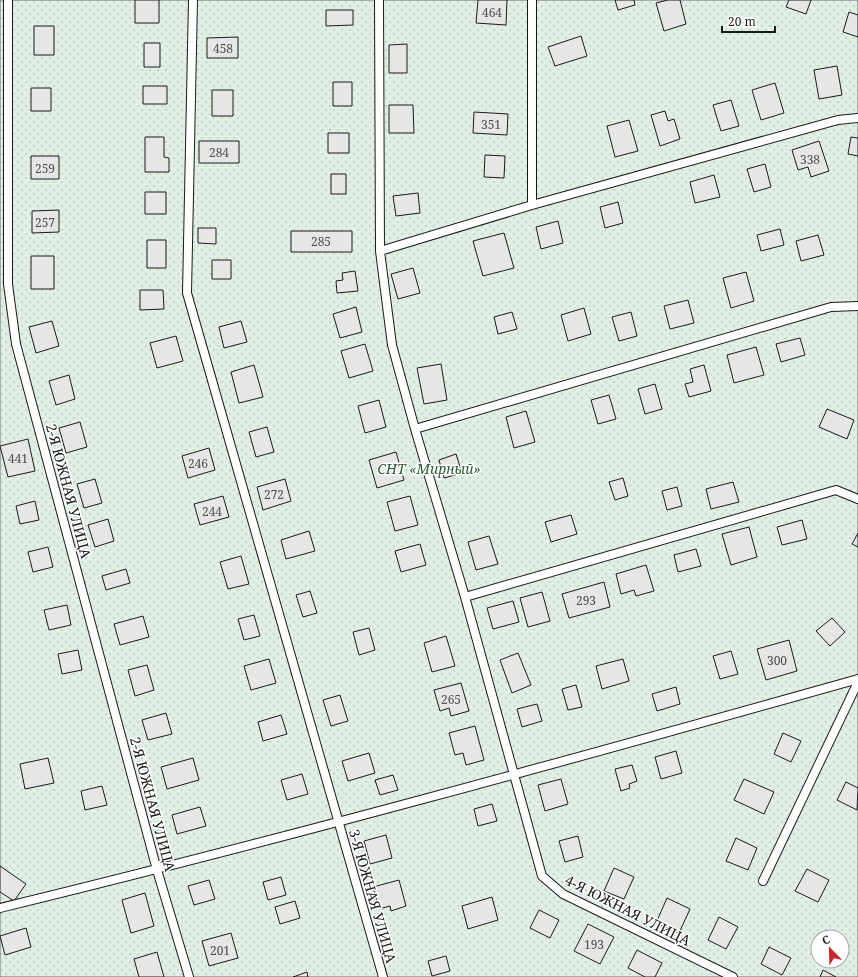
<svg xmlns="http://www.w3.org/2000/svg" width="858" height="977" viewBox="0 0 858 977" font-family="'Noto Serif',serif">
  <style>
    .grass { fill: url(#grass-dots); stroke: #6a6a6a; fill-rule: evenodd }
    .building { fill: #e6e6e6; stroke: #1a1a1a }
    .lines { fill: none; stroke-linecap: round; stroke-linejoin: round }
    .lane-casing { stroke: #1a1a1a; stroke-width: 10 }
    .lane { stroke: #fff; stroke-width: 8 }
    .labels { text-anchor: middle; dominant-baseline: central; stroke-width: 3; stroke-linejoin: round; paint-order: stroke }
    .number-label { font-size: 12px; fill: #4d4d4d }
    .park-label { font-size: 14px; font-style: italic; fill: #2b5a34; stroke: #fff }
    .street-label { font-size: 14px; fill: #1a1a1a; stroke: #fff }
  </style>
  <defs>
    <pattern id="grass-dots" width="8" height="8" patternUnits="userSpaceOnUse"><rect width="8" height="8" fill="#e0efe3"/><path d="M2 2h.1M6 6h.1" fill="none" stroke="#c0ccc2" stroke-width="1.8" stroke-linecap="round"/></pattern>
  </defs>
  <rect width="100%" height="100%" fill="#fff"/>
  <!-- grass -->
  <path class="grass" d="M0,0h858v977h-858zM818,937h24v24h-24z"/>
  <!-- building -->
  <path class="building" d="M135,0h24v23h-24z
    M478,0h29l-1,25 -30,-2z
    M615,0h19l1,5 -17,5z
    M668,0h12l6,24 -22,7 -8,-28z
    M789,0h22l-5,14 -20,-7z
    M326,10h27v15l-27,1z
    M849,12l9,3v22l-15,-5z
    M34,26h20v29h-20z
    M581,36l6,20 -32,10 -7,-19z
    M238,37v21h-31v-20z
    M144,43h16v24h-16z
    M407,44v29h-18v-28z
    M837,66l5,29 -23,4 -5,-29z
    M333,82h19v24h-19z
    M775,83l9,30 -23,7 -9,-30z
    M143,86h24v18h-24z
    M31,88h20v23h-20z
    M212,90h21v26h-21z
    M731,100l8,26 -18,5 -8,-26z
    M389,105h24l1,28h-25z
    M665,111l3,10 6,-2 6,20 -20,7 -9,-31z
    M474,112l34,2 -1,21 -34,-2z
    M629,120l9,31 -23,6 -8,-31z
    M328,133h21v20h-21z
    M145,137h19v20l5,1v14h-24z
    M851,137l7,1v18l-10,-2z
    M199,141h40v22h-40z
    M819,141l10,30 -18,6 -3,-10 -10,3 -6,-20z
    M485,155l20,1 -1,22 -20,-1z
    M31,156h28v23h-28z
    M765,164l6,23 -17,5 -7,-23z
    M331,174h15v20h-15z
    M714,175l6,22 -25,6 -5,-21z
    M145,192h21v22h-21z
    M418,193l2,20 -24,3 -3,-20z
    M618,202l5,21 -18,5 -5,-21z
    M59,210v22l-27,1v-22z
    M558,221l5,22 -22,6 -5,-22z
    M198,228h18v16l-18,-1z
    M780,229l4,16 -23,6 -4,-16z
    M291,231h61v21h-61z
    M504,233l10,35 -31,8 -10,-35z
    M818,235l6,20 -23,6 -5,-20z
    M147,240h19v28h-19z
    M31,256h23v33h-23z
    M212,260h19v19h-19z
    M413,268l7,25 -22,6 -7,-25z
    M355,271l3,20 -21,2 -1,-12 7,-1 -1,-7z
    M746,272l8,29 -23,7 -8,-30z
    M140,290h23l1,19 -24,1z
    M688,300l6,23 -24,6 -6,-23z
    M356,307l6,25 -22,6 -7,-24z
    M584,308l7,26 -23,7 -7,-26z
    M512,312l5,17 -19,5 -4,-17z
    M631,312l6,24 -18,5 -7,-24z
    M52,321l7,25 -23,7 -7,-26z
    M241,321l6,21 -23,6 -5,-21z
    M176,336l7,25 -26,7 -7,-25z
    M800,338l5,17 -24,7 -5,-18z
    M365,344l8,27 -24,7 -8,-27z
    M756,347l8,28 -30,8 -7,-28z
    M441,364l6,36 -23,4 -7,-36z
    M254,365l9,32 -24,6 -8,-31z
    M704,365l7,26 -22,6 -4,-13 8,-2 -3,-13z
    M69,375l6,24 -19,6 -7,-24z
    M655,384l7,25 -17,5 -7,-25z
    M609,395l7,24 -18,5 -7,-24z
    M379,400l7,27 -21,6 -7,-27z
    M827,409l27,11 -7,19 -28,-12z
    M526,411l9,31 -21,6 -8,-31z
    M80,422l7,25 -21,6 -7,-25z
    M267,427l7,25 -18,5 -7,-25z
    M28,439l7,32 -27,6 -8,-31z
    M209,448l6,22 -27,8 -6,-22z
    M396,452l8,28 -27,8 -8,-28z
    M456,454l6,19 -18,5 -5,-18z
    M623,478l5,18 -13,4 -6,-18z
    M95,479l7,24 -18,5 -7,-24z
    M285,479l6,22 -28,9 -6,-23z
    M733,482l6,20 -28,7 -5,-20z
    M677,487l5,19 -15,4 -5,-19z
    M223,496l6,21 -29,8 -6,-21z
    M410,496l8,29 -23,6 -8,-29z
    M35,501l4,19 -19,4 -4,-18z
    M571,515l6,19 -26,8 -6,-20z
    M108,519l6,22 -19,6 -7,-22z
    M802,520l5,19 -25,6 -5,-18z
    M749,527l8,30 -26,8 -9,-31z
    M309,531l6,20 -29,8 -5,-19z
    M858,533v14l-6,-3z
    M489,536l9,28 -22,6 -8,-28z
    M420,544l6,21 -25,7 -6,-21z
    M48,547l5,20 -20,5 -5,-20z
    M696,549l5,17 -23,6 -4,-17z
    M241,556l8,28 -21,5 -8,-27z
    M646,565l8,26 -18,5 -2,-6 -13,4 -5,-20z
    M126,569l4,14 -24,7 -4,-14z
    M604,582l6,25 -41,11 -7,-24z
    M310,591l7,22 -14,4 -7,-22z
    M542,592l8,29 -22,6 -8,-29z
    M513,601l6,21 -26,7 -6,-21z
    M67,605l4,20 -22,5 -5,-20z
    M254,615l6,21 -16,4 -6,-21z
    M143,616l6,21 -29,8 -6,-21z
    M832,618l13,14 -15,14 -14,-15z
    M369,628l6,22 -16,5 -6,-23z
    M446,636l9,30 -23,6 -8,-29z
    M789,640l8,31 -31,9 -9,-31z
    M78,650l4,20 -20,4 -4,-20z
    M731,651l7,23 -18,5 -7,-23z
    M518,653l13,32 -19,8 -12,-33z
    M269,659l7,24 -25,7 -7,-24z
    M623,659l6,22 -27,8 -6,-23z
    M147,665l7,25 -19,6 -7,-26z
    M461,683l8,28 -18,5 -2,-8 -9,3 -6,-21z
    M576,685l6,22 -14,3 -6,-21z
    M676,687l4,17 -23,7 -5,-17z
    M340,695l8,26 -17,5 -8,-26z
    M537,704l5,17 -20,6 -5,-18z
    M166,713l6,21 -24,6 -6,-20z
    M281,715l6,19 -24,7 -5,-19z
    M475,726l9,34 -18,5 -3,-12 -8,2 -6,-22z
    M783,733l18,8 -10,21 -17,-8z
    M676,751l6,22 -21,6 -6,-22z
    M369,753l6,20 -27,8 -6,-20z
    M48,758l6,25 -29,6 -5,-25z
    M193,758l6,22 -32,9 -6,-22z
    M632,765l5,16 -8,3 1,4 -9,3 -6,-22z
    M302,774l6,20 -21,6 -6,-20z
    M393,775l5,15 -18,5 -5,-15z
    M561,779l7,25 -23,7 -7,-26z
    M744,779l30,13 -10,22 -30,-14z
    M846,782l12,6 -1,22 -20,-10z
    M102,786l5,19 -22,5 -4,-19z
    M492,804l5,17 -19,5 -4,-17z
    M200,807l6,19 -29,8 -5,-19z
    M386,835l6,23 -22,6 -6,-23z
    M578,836l5,21 -18,5 -6,-21z
    M736,838l21,10 -9,22 -22,-9z
    M0,866l26,18 -12,17 -14,-9z
    M614,868l20,9 -10,22 -20,-8z
    M807,869l22,11 -11,22 -23,-11z
    M281,877l5,18 -18,5 -5,-18z
    M209,880l6,19 -21,6 -6,-19z
    M399,880l7,26 -15,5 -1,-5 -11,3 -6,-22z
    M145,893l9,33 -23,7 -9,-33z
    M492,897l6,23 -30,9 -6,-23z
    M667,898l23,11 -11,24 -23,-10z
    M295,901l5,17 -20,6 -5,-17z
    M539,910l20,10 -9,18 -20,-10z
    M719,917l19,10 -12,22 -18,-9z
    M588,924l26,13 -14,27 -26,-13z
    M26,928l5,19 -26,8 -5,-19z
    M231,933l7,25 -29,8 -7,-25z
    M769,947l22,11 -9,17 -21,-11z
    M637,950l25,13 -7,14h-10l-17,-9z
    M157,952l7,25h-25l-5,-18z
    M446,956l4,15 -18,5 -4,-15z
    M823,970l13,7h-16z
    M307,972l1,5h-15z"/>
  <g class="lines">
    <defs>
      <path id="lane" d="M8,0v284l8,60 141,526 32,107
        M193,0l-6,293 196,684
        M379,0l1,251 12,94 23,84 50,168 77,279 21,18 170,83
        M532,0v205
        M380,251l152,-46 306,-85 20,-2
        M415,429l416,-122 27,-1
        M465,597l371,-107 22,9
        M763,881l95,-199
        M0,908c288,-70 573,-149 858,-229"/>
    </defs>
    <!-- lane casing -->
    <use href="#lane" class="lane-casing"/>
    <!-- lane -->
    <use href="#lane" class="lane"/>
  </g>
  <g class="labels">
    <!-- number labels -->
    <g class="number-label">
      <text x="492" y="12">464</text>
      <text x="223" y="48">458</text>
      <text x="491" y="124">351</text>
      <text x="219" y="152">284</text>
      <text x="810" y="159">338</text>
      <text x="45" y="168">259</text>
      <text x="45" y="222">257</text>
      <text x="321" y="241">285</text>
      <text x="18" y="458">441</text>
      <text x="198" y="463">246</text>
      <text x="274" y="494">272</text>
      <text x="212" y="511">244</text>
      <text x="586" y="600">293</text>
      <text x="777" y="660">300</text>
      <text x="451" y="699">265</text>
      <text x="594" y="944">193</text>
      <text x="220" y="950">201</text>
    </g>
    <!-- park labels -->
    <g class="park-label">
      <text x="429" y="468">СНТ «Мирный»</text>
    </g>
    <!-- street labels -->
    <g class="street-label">
      <text transform="translate(69 491) rotate(75)">2-Я ЮЖНАЯ УЛИЦА</text>
      <text transform="translate(153 804) rotate(75)">2-Я ЮЖНАЯ УЛИЦА</text>
      <text transform="translate(373 896) rotate(74)">3-Я ЮЖНАЯ УЛИЦА</text>
      <text transform="translate(628 910) rotate(27)">4-Я ЮЖНАЯ УЛИЦА</text>
    </g>
  </g>
  <!-- north arrow -->
  <g transform="translate(830 949) rotate(337)"><circle r="19" fill="#ffffff" stroke="#a3a3a3"/>
  <path d="M0-3L7 15L0 10L-7 15Z" fill="#c62828"/>
  <text y="-6" font-size="11" font-weight="bold" text-anchor="middle" fill="#1a1a1a">С</text>
  </g>
  <!-- scale -->
  <path d="M722 26v6h53v-6" fill="none" stroke="#1a1a1a" stroke-width="2"/>
  <text x="728" y="26" font-size="12" fill="#1a1a1a" stroke="#ffffff" stroke-width="3" paint-order="stroke">20 m</text>
</svg>
